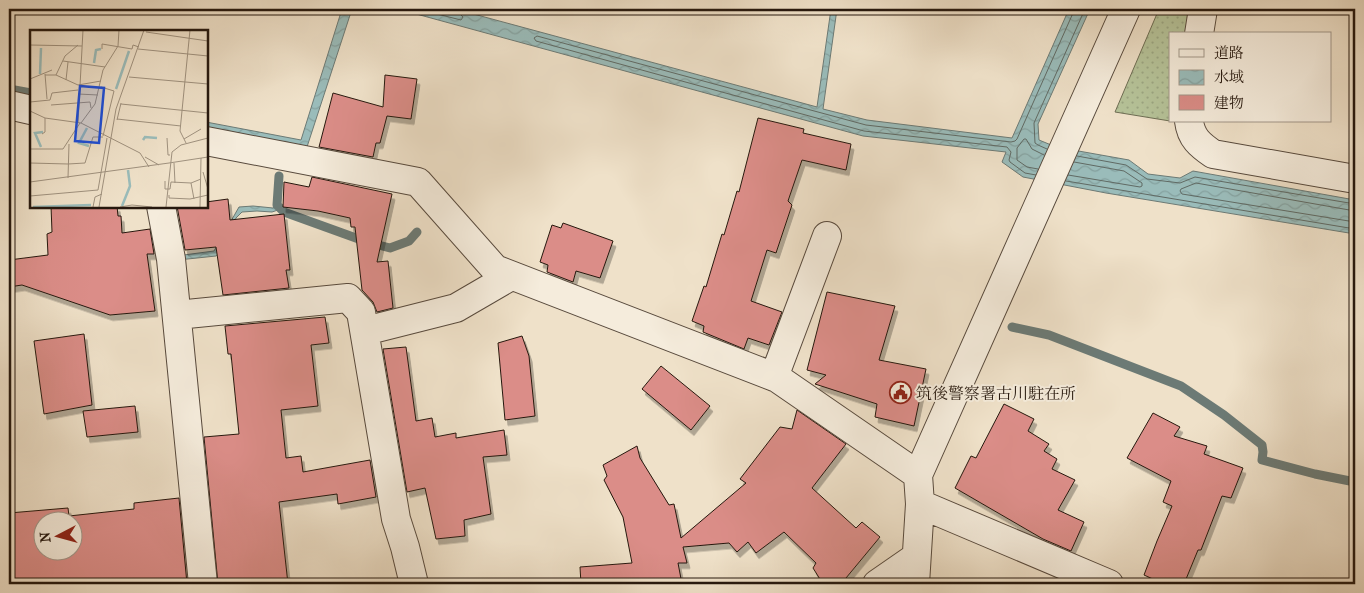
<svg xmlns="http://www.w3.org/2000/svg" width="1364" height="593" viewBox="0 0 1364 593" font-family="'IM FELL French Canon','Noto Serif JP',serif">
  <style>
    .grass { fill: url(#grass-dots); stroke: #6e6e54 }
    .water { fill: url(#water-waves); stroke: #6c7a75 }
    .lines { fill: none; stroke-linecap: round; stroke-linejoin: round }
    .shore { stroke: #606a64; stroke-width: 1 }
    .stream { stroke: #6c7a75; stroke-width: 9 }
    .building { fill: #db8d88; stroke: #26180e; fill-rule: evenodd; filter: url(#shadow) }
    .minor-casing { stroke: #584a3d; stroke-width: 30 }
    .minor { stroke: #f5ecdc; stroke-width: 28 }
    .labels { text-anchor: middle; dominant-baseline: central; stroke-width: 4; stroke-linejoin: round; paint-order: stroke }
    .poi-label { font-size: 16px; fill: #26180e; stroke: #f5ecdc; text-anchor: start }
    .inset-river { fill: none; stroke: #9abcba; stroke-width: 2.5 }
    .inset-road { fill: none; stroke: #9f917e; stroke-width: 1 }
    .view { fill: #1d4ed8; fill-opacity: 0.15; stroke: #1d4ed8; stroke-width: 2.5 }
    .inset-edge { fill: none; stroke: #26180e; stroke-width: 2.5 }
  </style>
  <defs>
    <pattern id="grass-dots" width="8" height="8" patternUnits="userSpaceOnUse" patternTransform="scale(1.25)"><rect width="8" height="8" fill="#b6c399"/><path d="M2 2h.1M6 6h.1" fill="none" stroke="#9ca783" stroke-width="1.8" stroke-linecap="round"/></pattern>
    <pattern id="water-waves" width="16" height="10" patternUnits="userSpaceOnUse" patternTransform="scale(1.25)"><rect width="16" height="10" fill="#9abcba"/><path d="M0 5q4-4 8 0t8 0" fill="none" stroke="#85a19f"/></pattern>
    <filter id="shadow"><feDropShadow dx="3" dy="5.5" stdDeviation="0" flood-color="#0004"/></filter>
  </defs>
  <rect width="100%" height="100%" fill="#efe1c9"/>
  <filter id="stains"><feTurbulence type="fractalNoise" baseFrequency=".004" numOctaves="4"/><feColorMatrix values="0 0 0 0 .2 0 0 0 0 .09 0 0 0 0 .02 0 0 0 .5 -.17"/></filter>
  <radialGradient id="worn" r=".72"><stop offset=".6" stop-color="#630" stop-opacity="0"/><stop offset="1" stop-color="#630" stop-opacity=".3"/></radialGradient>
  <!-- grass -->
  <path class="grass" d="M1159,9h33l-3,25h-19v87l-55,-9z"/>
  <!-- water -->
  <path class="water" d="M342,9h10l-47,144 -99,-21v-10l95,18z
    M398,9h57l362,98 14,-98h6l-14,100 44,11 145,18 57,-129h21l-52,115 1,16 17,7 73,13 19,14 32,4 13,-7 162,29v34l-249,-41 -83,-16 -21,-15 4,-10 -143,-16z
    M277,205l4,4 -9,3 -15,-1 -15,1 -6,6 -14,33 -6,5 -38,4 -2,-4 38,-5 25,-44 14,-1 20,2z"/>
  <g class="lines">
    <!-- shore -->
    <path class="shore" d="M417,9l44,11 2,-3 -4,-4 -1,-4
      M1047,149l-9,-4 -3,-2 -1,-20 51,-114
      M1077,156l49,9 21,14 33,4 15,-6 160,27
      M1038,169l-11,-2 -10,-7v-12l7,-9h2l6,10 12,6
      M1036,175l-11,-2 -15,-11 -1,-2 2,-8 -4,-5 -143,-16 -328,-90 -2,-3 3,-2 329,89 145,17 4,-1 2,-2 56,-126 1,-4
      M1068,175l72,12 2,-1v-3l-18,-12 -50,-9
      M1066,181l289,48
      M1355,211l-159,-28 -15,6 -1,2 2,3 173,28"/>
    <!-- stream -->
    <path class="stream" d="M9,89l22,4
      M279,176l-2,29 7,7 83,30 23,6 19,-7 8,-9
      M1012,327l37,8 132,51 43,29 38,30 1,7 -1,8 53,14 40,8"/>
  </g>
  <!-- building -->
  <path class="building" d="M385,75l32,4 -6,40 -24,-3 -7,27h-4l-3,14 -54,-10 14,-54 50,14z
    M758,118l46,11 -1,4 48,11 -5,26 -44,-10 -14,41 4,4 -16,48 -9,-3 -16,51 31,11 -13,33 -21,-7 -4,11 -41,-17 1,-6 -12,-5 12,-35 2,1 16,-53 2,1 13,-44 2,1z
    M312,177l80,17 -15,68 11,-1 5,47 -16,4 -4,-10 -11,-12 -7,-63h-4l-1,-9 -32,-7 -35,-4 1,-25 25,5z
    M228,199l2,21 54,-6 6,56h-4l3,18 -66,7 -7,-48 -31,3 -8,-44h29v-4z
    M51,206h66l1,10h3l1,17 28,-4 4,25h-7l8,57 -45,4 -88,-30 -13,2v-27l39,-5 -1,-21 5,-2z
    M563,223l50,18 -13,37 -24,-7 -3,11 -26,-10 1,-7 -8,-3 12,-37 9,3z
    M827,292l68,14 -16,54 47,9 -12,57 -39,-9 2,-13 -62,-20 11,-9 -19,-5z
    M325,317l4,26 -18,2 7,61 -37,4 5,48 15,-2 2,16 67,-12 6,37 -38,7 -1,-10 -58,8 9,82h-70l-14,-147 35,-3 -8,-80h-3l-3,-28z
    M84,334l8,71 -48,9 -10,-73z
    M522,336l7,20 6,60 -30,4 -7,-77z
    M406,347l10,74 16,-3 3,19 21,-4v5l48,-8 3,25 -24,2 8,57 -27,6 1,16 -29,3 -11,-51 -18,4 -24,-143z
    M661,366l49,40 -19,24 -49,-41z
    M1004,404l30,15 -6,12 21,13 -5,7 13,8 -5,10 23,11 -17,30 26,12 -13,29 -28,-12 -88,-51 16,-32 5,2z
    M135,406l3,26 -51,5 -4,-26z
    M797,410l49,34 -34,44 44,40 6,-6 18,15 -39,47h-18l-10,-16 3,-5 -32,-31 -28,21 -8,-11 -11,10 -8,-9 -46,4 4,16h-9l4,21h-101l-1,-17 52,-4 -9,-46 -19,-37 3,-4 -4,-11 34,-19 3,12 29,47 5,-1 7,34 65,-55 -6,-4 40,-52 12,2z
    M1153,413l27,14 -6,9 33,10 -3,8 39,14 -12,30 -9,-2 -21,54h-3l-14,34h-20l-20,-9 13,-34 15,-35 -9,-4 8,-21 -44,-23z
    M179,498l8,86h-178v-71l59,-5 1,8 65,-7v-6zM42,520h30v30h-30z"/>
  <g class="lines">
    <defs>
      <path id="minor" d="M1199,34l4,-25
        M9,105l22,5
        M1189,121c2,17 11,24 24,33l142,25
        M206,141l212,41 77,87 282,109 141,97
        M161,206l10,53 32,325
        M177,315l171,-17 13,14 35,207 9,28 9,37
        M365,331l91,-23 55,-32
        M774,377l53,-141
        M920,504l189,80
        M877,584l39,-27
        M915,584l5,-80 -2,-29 208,-466"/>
    </defs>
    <!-- minor casing -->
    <use href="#minor" class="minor-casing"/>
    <!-- minor -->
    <use href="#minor" class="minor"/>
  </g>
  <!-- icons -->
  <defs>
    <symbol id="civic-ring" viewBox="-11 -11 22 22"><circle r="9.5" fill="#f5ecdc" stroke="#8f2418" stroke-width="1.5"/><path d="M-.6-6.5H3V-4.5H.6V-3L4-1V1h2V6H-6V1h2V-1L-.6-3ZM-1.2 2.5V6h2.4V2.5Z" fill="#8f2418"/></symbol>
  </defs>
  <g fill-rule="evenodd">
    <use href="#civic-ring" x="888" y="380" width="25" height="25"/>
  </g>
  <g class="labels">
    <!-- poi labels -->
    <g class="poi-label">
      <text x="916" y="393">筑後警察署古川駐在所</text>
    </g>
  </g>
  <!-- overview -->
  <g transform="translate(30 30)">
    <rect width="178" height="178" fill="#efe1c9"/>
    <path class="inset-river" d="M64,33l2,-13 5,-1M10,44l1,-26M86,59l13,-38M57,98l-8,15 10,3M113,110l2,-3 12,1M11,117l-6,-14 8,-1M92,176l8,-20 -2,-16M3,177l58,-2"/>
    <path class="inset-road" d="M116,2l62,9M0,15l52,1M72,19v-5l30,5 1,-4 6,2M108,19l70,7M33,31l42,6M15,44l2,25M15,45h11l22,10 23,-4M26,45l9,-19 13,-11M99,47l79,7M0,49l22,-9M36,50l2,-18M71,57l13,4 -11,45M48,64l20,1M0,72l20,-2 2,-7 26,-3M91,74l87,9M21,75l39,-3 1,6M0,81l15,7 36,5 59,30 9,14M87,89l64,7M87,90l4,-17M48,93l5,-93M51,93l14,-19 8,-34 15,-24 1,-16M12,104l3,-2v-14M137,108l1,17h2M154,109l17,-10M156,113l-6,-12 10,-101M0,119h33l17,-26M115,127l14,8M0,133l38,1M139,133l39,-6M144,133l1,20M38,134l17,-1 8,-26h10M173,142l5,17M38,148l1,-34M135,151v8h5l1,-7 20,1 10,-4M0,152l139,-19M161,153l3,16M68,160l9,-52M139,165v3l21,1 18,-4M0,166l68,-6M63,177l2,-10 7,-3M69,177l17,-98 28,-79M90,177l12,-2 20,2M136,177l6,-55 9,-7 27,-7M170,177l1,-49"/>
    <path class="view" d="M50,56l24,2 -5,55 -24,-2z"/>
    <rect width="178" height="178" class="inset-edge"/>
  </g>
  <!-- margin -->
  <rect width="1364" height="593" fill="none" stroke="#efe1c9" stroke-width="30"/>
  <rect x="10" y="10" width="1344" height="573" fill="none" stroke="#26180e" stroke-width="2.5"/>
  <rect x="15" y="15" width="1334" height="563" fill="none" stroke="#26180e"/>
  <!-- legend -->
  <rect x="1169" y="32" width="162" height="90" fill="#f5ecdc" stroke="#a2978a"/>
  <rect x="1179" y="49" width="25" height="8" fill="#f5ecdc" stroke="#a2978a"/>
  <text x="1214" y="58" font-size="15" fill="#26180e">道路</text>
  <rect x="1179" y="70" width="25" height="15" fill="url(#water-waves)" stroke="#a2978a"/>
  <text x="1214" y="82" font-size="15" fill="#26180e">水域</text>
  <rect x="1179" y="95" width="25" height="15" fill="#db8d88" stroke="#a2978a"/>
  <text x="1214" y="108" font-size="15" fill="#26180e">建物</text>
  <!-- north arrow -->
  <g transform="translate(58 536) rotate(264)"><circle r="24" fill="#f5ecdc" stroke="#a2978a"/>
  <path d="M0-4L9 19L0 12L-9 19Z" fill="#8f2418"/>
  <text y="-8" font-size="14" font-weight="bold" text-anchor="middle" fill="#26180e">N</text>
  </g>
  <rect width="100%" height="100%" filter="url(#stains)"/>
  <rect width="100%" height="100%" fill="url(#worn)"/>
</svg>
